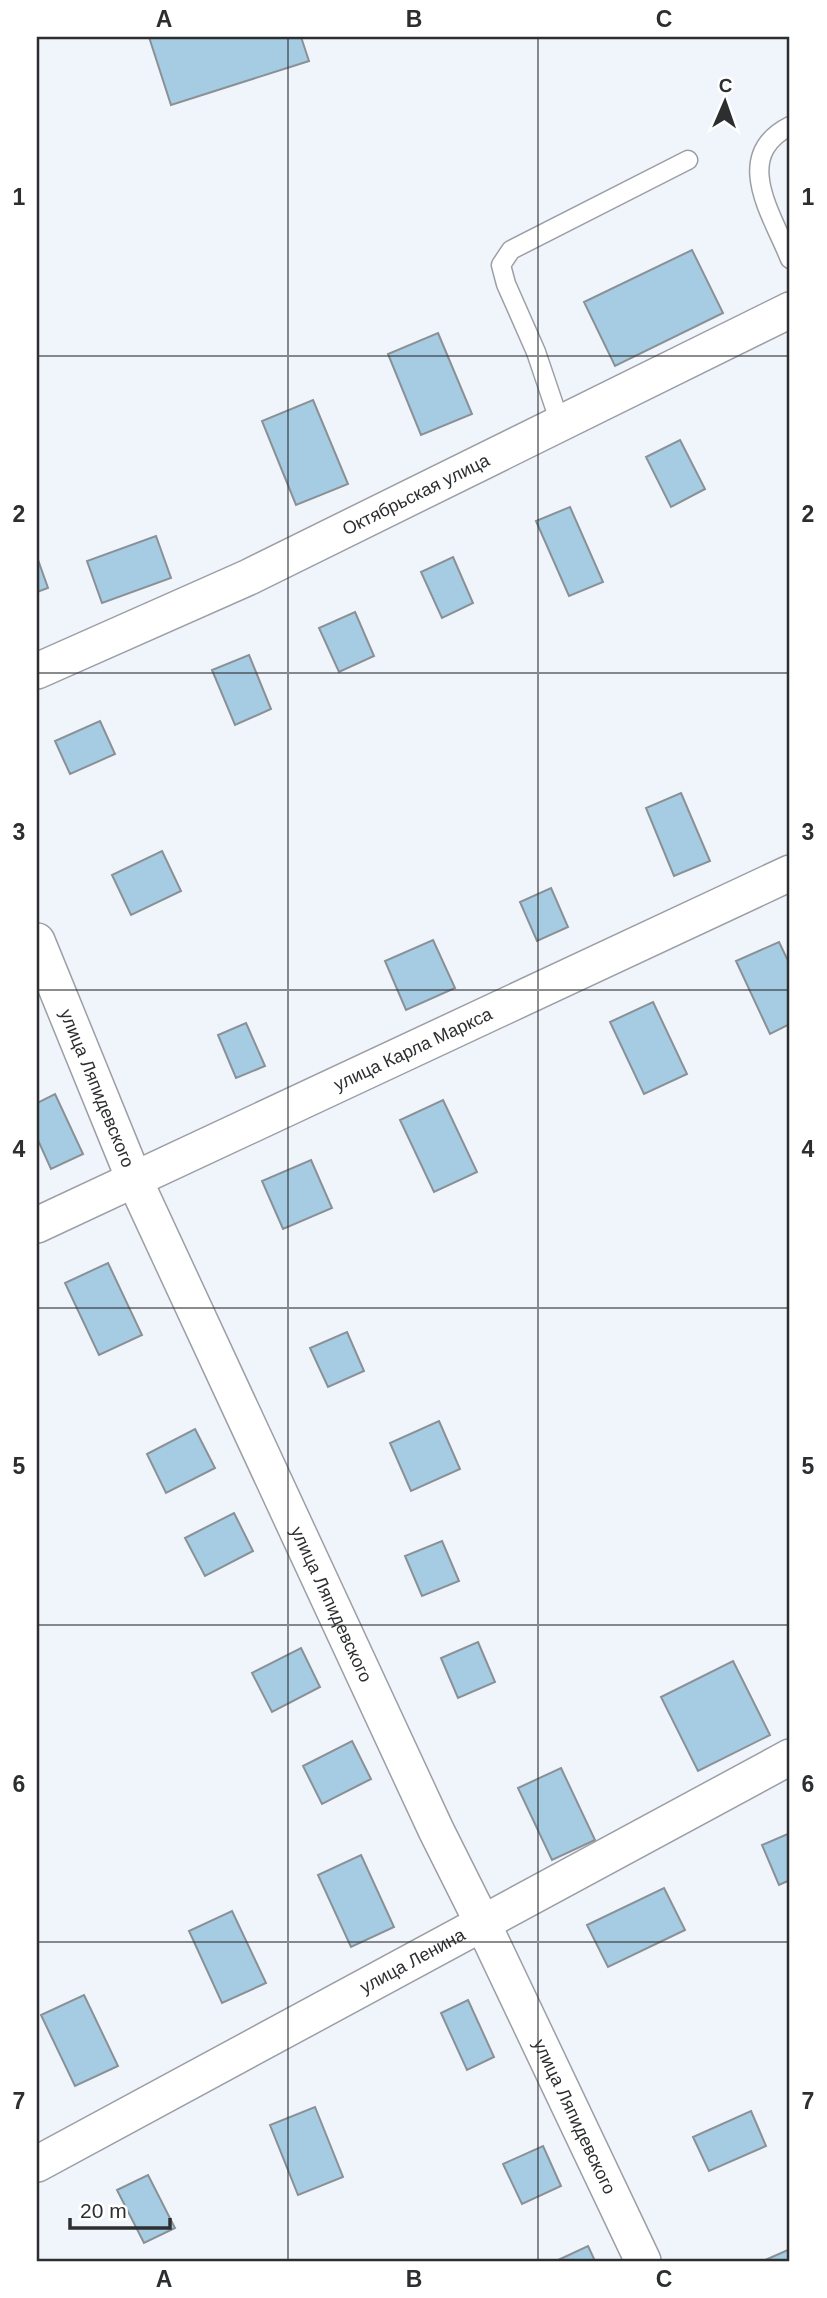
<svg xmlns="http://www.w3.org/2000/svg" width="827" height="2298" viewBox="0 0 827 2298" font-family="Arial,sans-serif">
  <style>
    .building { fill: #a6cce3; stroke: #8a9196; stroke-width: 2 }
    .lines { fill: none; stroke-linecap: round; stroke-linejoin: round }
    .service-casing { stroke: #9c9fa6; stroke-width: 21 }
    .minor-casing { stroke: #9c9fa6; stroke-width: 38 }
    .service { stroke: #fff; stroke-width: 18 }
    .minor { stroke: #fff; stroke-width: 35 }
    .grid { fill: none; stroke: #2c2e30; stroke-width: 2; stroke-opacity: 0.55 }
    .labels { text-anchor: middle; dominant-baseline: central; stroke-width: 7; stroke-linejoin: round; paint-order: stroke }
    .street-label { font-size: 18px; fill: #2c2e30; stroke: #fff }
    .neatline { fill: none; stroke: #2c2e30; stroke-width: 2.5 }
    .grid-label { font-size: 23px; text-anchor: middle; font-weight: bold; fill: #2c2e30 }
  </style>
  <rect width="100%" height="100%" fill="#f0f4fb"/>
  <!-- building -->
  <path class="building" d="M149,37h152l8,24 -138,44z
    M692,250l31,63 -108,53 -31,-64z
    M438,333l34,81 -51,21 -33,-81z
    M313,400l35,84 -52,21 -34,-84z
    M680,440l25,49 -34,18 -25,-50z
    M570,507l33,75 -34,14 -33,-75z
    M156,536l15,42 -69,25 -15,-42z
    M37,557l11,31 -11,4z
    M453,557l20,46 -31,15 -21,-46z
    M355,612l19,44 -35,16 -20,-44z
    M249,655l22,54 -36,16 -23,-55z
    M100,721l15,33 -45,20 -15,-33z
    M681,793l29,68 -36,15 -28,-68z
    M162,851l19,40 -50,24 -19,-40z
    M551,888l17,39 -31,14 -17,-39z
    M433,940l22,48 -49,22 -21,-49z
    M779,942l11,23v59l-20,10 -34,-73z
    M653,1002l34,72 -43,20 -34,-72z
    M246,1023l19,43 -29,12 -18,-43z
    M55,1094l28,60 -32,15 -14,-31v-35z
    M443,1100l34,72 -43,20 -34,-72z
    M311,1160l21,48 -49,21 -21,-48z
    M108,1263l34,72 -43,20 -34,-72z
    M347,1332l17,39 -36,16 -18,-39z
    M439,1421l21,48 -49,22 -21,-48z
    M195,1429l20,39 -49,25 -19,-39z
    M234,1513l19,38 -48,25 -20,-38z
    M442,1541l17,40 -37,15 -17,-40z
    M478,1642l17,40 -37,16 -17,-40z
    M301,1648l19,39 -48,25 -20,-39z
    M733,1661l37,74 -72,36 -37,-74z
    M352,1741l19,38 -49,25 -19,-38z
    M561,1768l34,72 -43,20 -34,-72z
    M790,1833v47l-11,5 -17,-40z
    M361,1855l33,72 -43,20 -33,-72z
    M664,1888l21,42 -77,37 -21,-42z
    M232,1911l34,72 -44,20 -33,-72z
    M84,1995l34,71 -43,20 -34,-71z
    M468,2000l26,57 -27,13 -26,-57z
    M315,2107l28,70 -45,18 -28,-70z
    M751,2111l15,35 -57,25 -16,-34z
    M543,2146l18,40 -39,18 -19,-40z
    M148,2175l27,53 -31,15 -27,-53z
    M588,2246l7,15h-39z
    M790,2249v12h-27z"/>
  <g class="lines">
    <defs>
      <path id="service" d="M790,126c-59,30 -18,88 0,133
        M560,423l-24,-71 -30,-68 -5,-19 10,-15 177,-90"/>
      <g id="minor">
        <path id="s1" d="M37,671l212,-94 541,-267"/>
        <path id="s2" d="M37,941l97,238 302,651 46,92 161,339"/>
        <path id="s3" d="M37,1225l753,-352"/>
        <path id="s4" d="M37,2164l753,-407"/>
      </g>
    </defs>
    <!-- service casing -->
    <use href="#service" class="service-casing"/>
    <!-- minor casing -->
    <use href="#minor" class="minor-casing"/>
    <!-- service -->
    <use href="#service" class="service"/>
    <!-- minor -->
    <use href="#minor" class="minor"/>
  </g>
  <!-- grid -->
  <path class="grid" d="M288,37v2224M538,37v2224M37,356h753M37,673h753M37,990h753M37,1308h753M37,1625h753M37,1942h753"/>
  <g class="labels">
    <!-- street labels -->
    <g class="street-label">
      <text stroke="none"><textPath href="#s1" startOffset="418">Октябрьская улица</textPath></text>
      <text stroke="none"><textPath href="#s3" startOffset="415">улица Карла Маркса</textPath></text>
      <text stroke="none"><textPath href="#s2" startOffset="159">улица Ляпидевского</textPath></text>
      <text stroke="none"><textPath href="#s2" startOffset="726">улица Ляпидевского</textPath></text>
      <text stroke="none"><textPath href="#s4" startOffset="427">улица Ленина</textPath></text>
      <text stroke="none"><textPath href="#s2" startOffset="1293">улица Ляпидевского</textPath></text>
    </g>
  </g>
  <!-- border -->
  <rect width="827" height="2298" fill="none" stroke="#ffffff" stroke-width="77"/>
  <!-- north arrow -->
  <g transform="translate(725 102) rotate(2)" stroke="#ffffff" stroke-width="5" paint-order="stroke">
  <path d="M0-5L12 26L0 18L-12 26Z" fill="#2c2e30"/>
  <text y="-10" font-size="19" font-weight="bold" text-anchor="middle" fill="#2c2e30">С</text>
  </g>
  <!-- scale -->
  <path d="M70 2218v10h100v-10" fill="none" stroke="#2c2e30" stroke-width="3.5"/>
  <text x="80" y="2218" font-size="21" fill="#2c2e30" stroke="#ffffff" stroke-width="5" paint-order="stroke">20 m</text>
  <rect x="38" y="38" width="750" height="2222" class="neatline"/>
  <g class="grid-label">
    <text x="164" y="27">A</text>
    <text x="414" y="27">B</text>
    <text x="664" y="27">C</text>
    <text x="19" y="205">1</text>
    <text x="808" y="205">1</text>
    <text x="19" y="522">2</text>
    <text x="808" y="522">2</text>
    <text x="19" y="840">3</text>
    <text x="808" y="840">3</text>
    <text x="19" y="1157">4</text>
    <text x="808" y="1157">4</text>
    <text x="19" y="1474">5</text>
    <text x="808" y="1474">5</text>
    <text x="19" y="1792">6</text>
    <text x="808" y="1792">6</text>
    <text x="19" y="2109">7</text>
    <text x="808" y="2109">7</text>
    <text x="164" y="2287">A</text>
    <text x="414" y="2287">B</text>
    <text x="664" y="2287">C</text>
  </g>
</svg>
